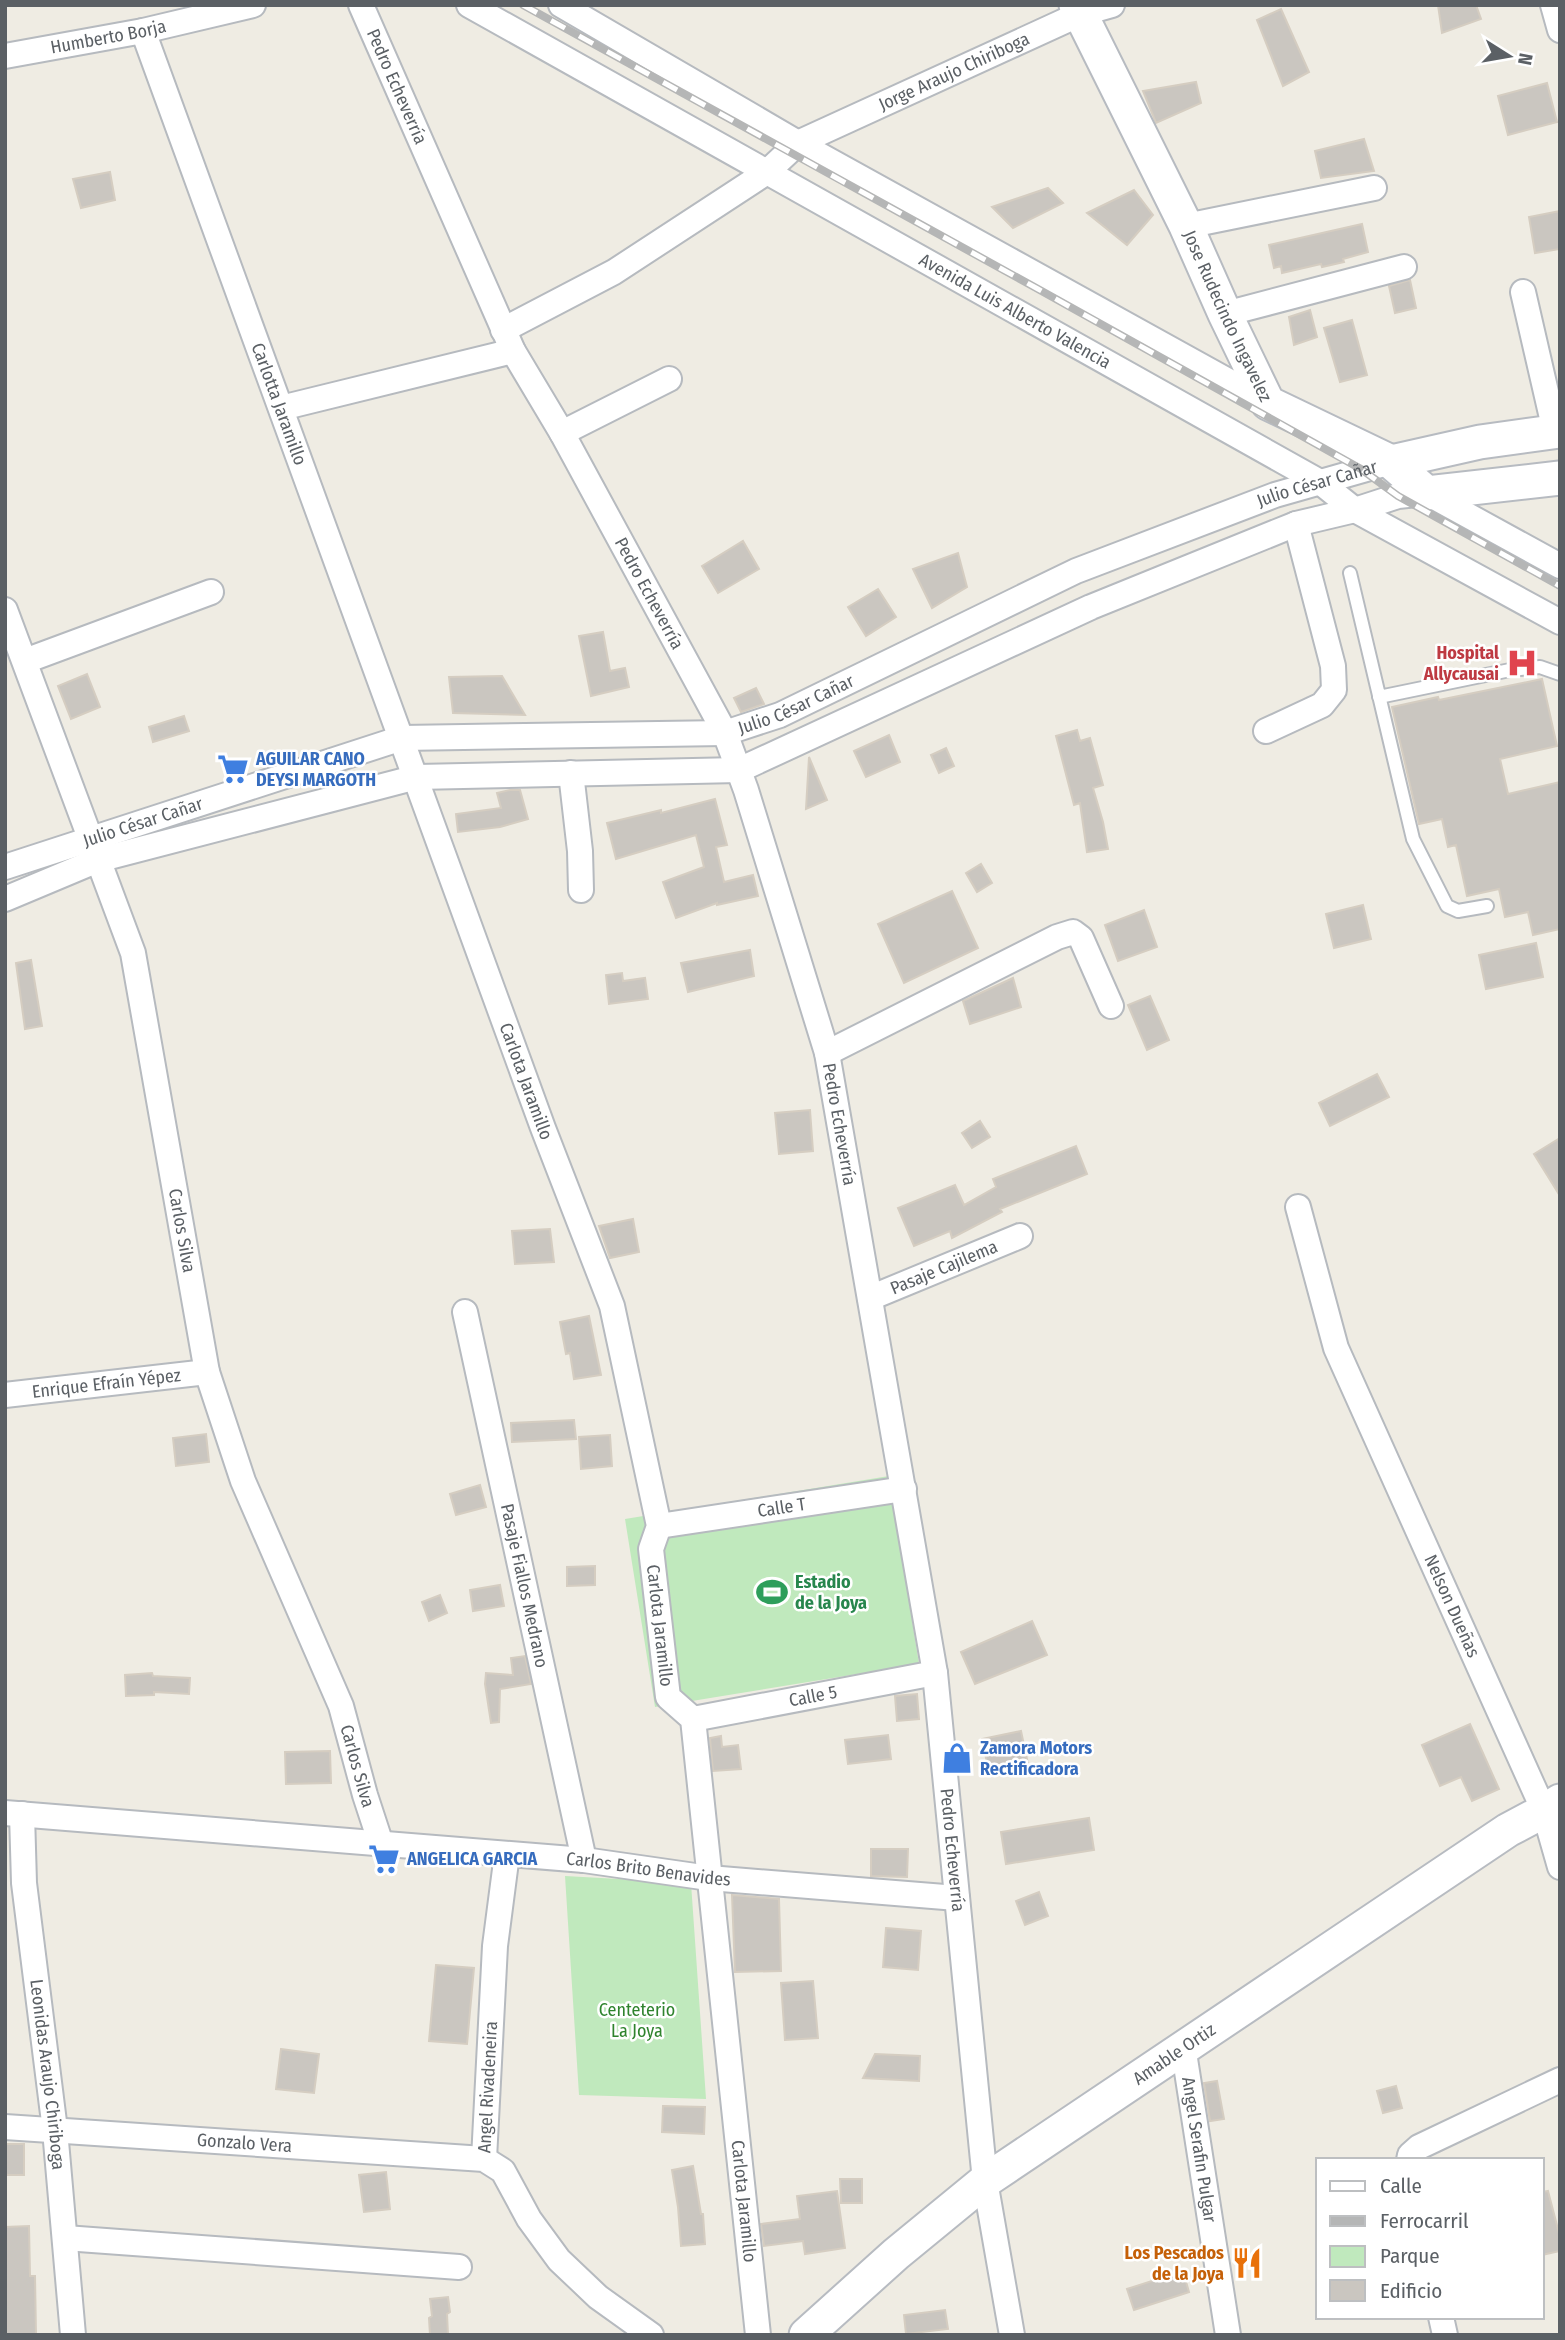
<svg xmlns="http://www.w3.org/2000/svg" width="1565" height="2340" viewBox="0 0 1565 2340" font-family="'Fira Sans Condensed',sans-serif">
  <style>
    .green { fill: #c0e9bd }
    .building { fill: #cac6c0; stroke: #d5cdc1; stroke-width: 2 }
    .lines { fill: none; stroke-linecap: round; stroke-linejoin: round }
    .lane-casing { stroke: #b6babf; stroke-width: 16 }
    .street-casing { stroke: #b6babf; stroke-width: 28 }
    .secondary-casing { stroke: #b7bbc1; stroke-width: 37 }
    .lane { stroke: #fff; stroke-width: 12 }
    .street { stroke: #fff; stroke-width: 24 }
    .secondary { stroke: #fff; stroke-width: 33 }
    .rail-casing { stroke: #b5b6b6; stroke-width: 8 }
    .rail { stroke: #fff; stroke-width: 5; stroke-dasharray: 16; stroke-linecap: butt }
    .labels { text-anchor: middle; dominant-baseline: central; stroke-width: 5; stroke-linejoin: round; paint-order: stroke }
    .street-label { font-size: 18px; fill: #5b6065; stroke: #fff }
    .health-label { font-size: 18px; font-weight: bold; fill: #be3a42; stroke: #fff; text-anchor: end }
    .shop-label { font-size: 18px; font-weight: bold; fill: #366cbe; stroke: #fff; text-anchor: start }
    .leisure-label { font-size: 18px; font-weight: bold; fill: #27864d; stroke: #fff; text-anchor: start }
    .park-label { font-size: 18px; fill: #2f832d; stroke: #fff }
    .food-label { font-size: 18px; font-weight: bold; fill: #c56008; stroke: #fff; text-anchor: end }
  </style>
  <rect width="100%" height="100%" fill="#efece3"/>
  <!-- green -->
  <path class="green" d="M889,1476l30,188 -264,43 -30,-188z
    M565,1876l126,7 15,216 -127,-4z"/>
  <!-- building -->
  <path class="building" d="M1438,5h38l5,14 -39,14z
    M1281,9l28,63 -26,14 -26,-66z
    M1196,82l5,21 -45,20 -13,-32z
    M1547,83l10,39 -49,13 -10,-39z
    M1364,139l10,32 -53,7 -6,-27z
    M110,172l5,28 -34,8 -8,-29z
    M1048,188l15,15 -50,25 -21,-21z
    M1134,190l19,25 -26,30 -40,-32z
    M1560,211v38l-25,4 -6,-36z
    M1362,224l6,28 -25,7 1,3 -22,5 -1,-3 -39,9 -1,-7 -7,2 -5,-23z
    M1410,280l6,28 -21,5 -6,-27z
    M1310,310l7,27 -23,8 -5,-28z
    M1352,320l15,55 -27,7 -16,-54z
    M743,541l16,28 -41,24 -16,-27z
    M958,553l9,34 -35,21 -19,-39z
    M878,589l18,28 -30,19 -18,-29z
    M603,632l7,39 15,-3 4,19 -38,9 -12,-60z
    M87,674l13,33 -29,12 -13,-33z
    M502,676l23,39 -72,-2 -4,-36z
    M1542,679l15,67 -57,13 8,35 52,-12v147l-27,6 -5,-23 -23,5 -6,-28 -32,7 -11,-51 -8,2 -6,-28 -23,5 -27,-117 46,-10 1,3z
    M756,688l8,16 -23,8 -7,-14z
    M184,716l5,15 -36,11 -4,-15z
    M1077,730l3,11 10,-3 13,47 -10,3 10,34 5,27 -21,3 -7,-49 -6,2 -18,-69z
    M889,735l11,27 -34,15 -12,-26z
    M946,748l8,18 -15,7 -8,-18z
    M809,757l18,43 -21,9z
    M510,790h10l8,29 -28,8 -42,5 -2,-18 45,-6 -4,-15z
    M715,799l12,46 -11,2 8,35 29,-7 5,21 -41,9v-2l-41,15 -13,-36 41,-15 -8,-32 -80,24 -9,-36 54,-13v3z
    M981,864l11,19 -15,9 -11,-19z
    M952,891l26,57 -74,35 -26,-59z
    M1363,905l8,34 -37,9 -8,-34z
    M1144,910l13,37 -39,14 -13,-36z
    M1536,943l7,34 -57,12 -7,-34z
    M750,950l4,26 -66,16 -7,-29z
    M31,960l11,66 -17,3 -9,-66z
    M622,973l1,8 22,-3 3,21 -39,5 -3,-29z
    M1013,978l8,29 -51,17 -7,-23z
    M1150,996l19,44 -22,10 -19,-45z
    M1377,1074l12,23 -59,29 -11,-23z
    M810,1110l3,41 -34,3 -4,-41z
    M980,1121l10,16 -18,11 -10,-15z
    M1560,1138v58l-26,-42z
    M1076,1146l11,28 -87,35 2,3 -50,26 -2,-7 -36,15 -16,-38 57,-23 9,20 32,-18 -3,-8z
    M633,1219l6,33 -29,6 -11,-32z
    M550,1229l4,33 -39,2 -3,-33z
    M589,1316l12,59 -27,4 -4,-26 -4,1 -6,-32z
    M574,1420l2,19 -64,3 -1,-19z
    M206,1434l3,28 -33,4 -3,-28z
    M610,1435l2,31 -31,3 -2,-32z
    M480,1485l6,22 -30,8 -6,-21z
    M595,1566v19l-28,1v-19z
    M500,1585l4,21 -31,5 -3,-21z
    M440,1595l7,18 -18,8 -7,-19z
    M1032,1621l15,34 -72,29 -14,-32z
    M525,1656l6,28 -31,5 -1,33 -8,1 -6,-39 1,-11 27,2 -2,-17z
    M152,1673l1,3 37,2 -1,16 -35,-2v3l-28,1 -1,-21z
    M917,1694l2,25 -22,2 -2,-25z
    M1470,1724l29,65 -27,12 -11,-24 -21,9 -18,-41z
    M1021,1731l7,33 -39,8 -7,-33z
    M888,1735l3,24 -43,5 -3,-24z
    M721,1736l1,11 16,-2 3,24 -28,2 -3,-33z
    M330,1751l1,32 -45,1 -1,-32z
    M1089,1818l5,32 -88,14 -5,-32z
    M871,1849h37l-1,28 -36,-1z
    M1039,1892l9,24 -23,9 -9,-24z
    M732,1895l47,4 2,72 -46,1z
    M886,1928l35,3 -3,39 -35,-3z
    M436,1965l38,3 -7,76 -38,-3z
    M813,1981l5,57 -33,2 -4,-57z
    M281,2049l38,5 -5,39 -38,-4z
    M875,2054l45,2 -1,25 -56,-3z
    M1217,2081l7,38 -14,2 -6,-38z
    M1396,2086l6,22 -19,5 -6,-22z
    M663,2106l42,1 -1,27 -42,-2z
    M5,2144h19v31h-19z
    M693,2166l8,48h2l2,30 -24,2 -3,-39 -6,-37z
    M386,2172l4,37 -26,3 -5,-37z
    M840,2179h22v24h-21z
    M837,2191l8,57 -40,6 -2,-13 -39,5 -3,-22 39,-5 -3,-23z
    M1548,2191l12,46v14l-18,4v-63z
    M29,2226l1,50h5l1,59h-31v-108z
    M1183,2271l6,21 -55,18 -7,-21z
    M448,2297l2,15 -3,2 1,21h-18l-1,-17 3,-2 -2,-17z
    M945,2310l3,19 -42,5 -2,-19z"/>
  <g class="lines">
    <defs>
      <path id="lane" d="M1350,573l63,266 34,67 11,5 29,-5
        M1379,697l131,-27 30,-3 20,7"/>
      <g id="street">
        <path id="s1" d="M361,5l152,346 49,82 163,300 21,57 81,263 108,620 50,508 27,154"/>
        <path id="s2" d="M469,5l851,477 35,28 205,112"/>
        <path d="M561,5l237,138 470,260"/>
        <path d="M1553,5l7,25"/>
        <path id="s3" d="M143,31l400,1097 69,178 47,220 -8,23 17,148 25,22 65,616"/>
        <path id="s4" d="M5,56l138,-25 110,-26"/>
        <path d="M1186,226l188,-38"/>
        <path d="M1523,292l32,139"/>
        <path d="M1225,314l179,-47"/>
        <path id="s5" d="M503,330l111,-58 153,-100 31,-29 282,-129 32,-9"/>
        <path d="M281,408l232,-57"/>
        <path d="M562,433l107,-54"/>
        <path id="s6" d="M5,610l128,343 74,419 36,109 98,225 24,89 16,49"/>
        <path d="M25,661l186,-69"/>
        <path d="M1266,731l56,-26 12,-15 -1,-24 -37,-142"/>
        <path d="M571,773l9,78 1,39"/>
        <path id="s7" d="M5,867l397,-129 323,-5 55,-18 296,-144 199,-76 116,-33"/>
        <path d="M5,899l93,-39 319,-83 322,-7 352,-163 205,-83 59,-14 43,-14 29,-3 133,73"/>
        <path d="M827,1053l230,-116 16,-5 8,6 30,68"/>
        <path id="s8" d="M1298,1207l38,141 208,463 16,56"/>
        <path id="s9" d="M870,1298l150,-62"/>
        <path id="s10" d="M465,1312l119,548"/>
        <path id="s11" d="M5,1395l202,-23"/>
        <path id="s12" d="M659,1526l245,-37"/>
        <path id="s13" d="M693,1719l242,-46"/>
        <path id="s14" d="M5,1813l579,47 125,18 248,20"/>
        <path id="s15" d="M22,1814l2,69 31,247 18,205"/>
        <path id="s16" d="M1183,2046l45,289"/>
        <path id="s17" d="M5,2127l479,32 19,12 26,48 30,41 39,37 53,38"/>
        <path id="s18" d="M484,2159l11,-213 12,-92"/>
        <path d="M1409,2160l1,-5 9,-8 141,-67"/>
        <path d="M65,2238l394,29"/>
        <path d="M1441,2317l4,18"/>
      </g>
      <g id="secondary">
        <path id="s19" d="M1076,5l110,221 39,88 43,89 123,59 36,31 133,-15"/>
        <path d="M1391,462l89,-20 80,-11"/>
        <path id="s20" d="M806,2335l90,-81 89,-73 523,-351 36,-19 16,-10"/>
      </g>
    </defs>
    <!-- lane casing -->
    <use href="#lane" class="lane-casing"/>
    <!-- street casing -->
    <use href="#street" class="street-casing"/>
    <!-- secondary casing -->
    <use href="#secondary" class="secondary-casing"/>
    <!-- lane -->
    <use href="#lane" class="lane"/>
    <!-- street -->
    <use href="#street" class="street"/>
    <!-- secondary -->
    <use href="#secondary" class="secondary"/>
    <defs>
      <path id="rail" d="M523,5l515,284 323,180 37,27 162,90"/>
    </defs>
    <!-- rail casing -->
    <use href="#rail" class="rail-casing"/>
    <!-- rail -->
    <use href="#rail" class="rail"/>
  </g>
  <!-- icons -->
  <defs>
    <symbol id="hospital-bare" viewBox="-9 -9 18 18"><path d="M-5-5h3v3.5h4V-5h3V5h-3V1.5h-4V5h-3Z" fill="#e0444e" stroke="#fff" stroke-width="2.5" paint-order="stroke"/></symbol>
    <symbol id="supermarket-bare" viewBox="-9 -9 18 18"><path d="M-6-5.5h2.5l.6 2H6L4.5 2H-2.5L-4.4-4H-6ZM-1.5 3.2a1.3 1.3 0 1 0 .1 0ZM3 3.2a1.3 1.3 0 1 0 .1 0Z" fill="#3f7fe0" stroke="#fff" stroke-width="2.5" paint-order="stroke"/></symbol>
    <symbol id="stadium-bare" viewBox="-9 -9 18 18"><path d="M0-5a6.5 5 0 1 0 0 10a6.5 5 0 1 0 0-10ZM-3.5-1.8h7v3.6h-7Z" fill="#2e9e5b" stroke="#fff" stroke-width="2.5" paint-order="stroke"/></symbol>
    <symbol id="shop-bare" viewBox="-9 -9 18 18"><path d="M-5-2.5h2.3a2.7 3.5 0 0 1 5.4 0H5L5.5 6h-11ZM-1.5-2.5h3a1.5 2.3 0 0 0-3 0Z" fill="#3f7fe0" stroke="#fff" stroke-width="2.5" paint-order="stroke"/></symbol>
    <symbol id="restaurant-bare" viewBox="-9 -9 18 18"><path d="M-5-6h1v4h1v-4h1v4h1v-4h1v5L-1.5 .5V6h-2V.5L-5-1ZM5-6V6H3V1.5H1.5Q1.5-4 5-6Z" fill="#e8710a" stroke="#fff" stroke-width="2.5" paint-order="stroke"/></symbol>
  </defs>
  <g fill-rule="evenodd">
    <use href="#hospital-bare" x="1500" y="641" width="44" height="44"/>
    <use href="#supermarket-bare" x="211" y="747" width="44" height="44"/>
    <use href="#stadium-bare" x="750" y="1570" width="44" height="44"/>
    <use href="#shop-bare" x="935" y="1736" width="44" height="44"/>
    <use href="#supermarket-bare" x="362" y="1837" width="44" height="44"/>
    <use href="#restaurant-bare" x="1225" y="2241" width="44" height="44"/>
  </g>
  <g class="labels">
    <!-- street labels -->
    <g class="street-label">
      <text stroke="none"><textPath href="#s4" startOffset="105">Humberto Borja</textPath></text>
      <text stroke="none"><textPath href="#s5" startOffset="522">Jorge Araujo Chiriboga</textPath></text>
      <text stroke="none"><textPath href="#s1" startOffset="89">Pedro Echeverría</textPath></text>
      <text stroke="none"><textPath href="#s2" startOffset="626">Avenida Luis Alberto Valencia</textPath></text>
      <text stroke="none"><textPath href="#s19" startOffset="346">Jose Rudecindo Ingavelez</textPath></text>
      <text stroke="none"><textPath href="#s3" startOffset="397">Carlotta Jaramillo</textPath></text>
      <text stroke="none"><textPath href="#s7" startOffset="1384">Julio César Cañar</textPath></text>
      <text stroke="none"><textPath href="#s1" startOffset="656">Pedro Echeverría</textPath></text>
      <text stroke="none"><textPath href="#s7" startOffset="817">Julio César Cañar</textPath></text>
      <text stroke="none"><textPath href="#s7" startOffset="145">Julio César Cañar</textPath></text>
      <text stroke="none"><textPath href="#s3" startOffset="1118">Carlota Jaramillo</textPath></text>
      <text stroke="none"><textPath href="#s1" startOffset="1223">Pedro Echeverría</textPath></text>
      <text stroke="none"><textPath href="#s6" startOffset="648">Carlos Silva</textPath></text>
      <text stroke="none"><textPath href="#s9" startOffset="80">Pasaje Cajilema</textPath></text>
      <text stroke="none"><textPath href="#s11" startOffset="102">Enrique Efraín Yépez</textPath></text>
      <text stroke="none"><textPath href="#s12" startOffset="124">Calle T</textPath></text>
      <text stroke="none"><textPath href="#s10" startOffset="280">Pasaje Fiallos Medrano</textPath></text>
      <text stroke="none"><textPath href="#s8" startOffset="429">Nelson Dueñas</textPath></text>
      <text stroke="none"><textPath href="#s3" startOffset="1685">Carlota Jaramillo</textPath></text>
      <text stroke="none"><textPath href="#s13" startOffset="122">Calle 5</textPath></text>
      <text stroke="none"><textPath href="#s6" startOffset="1214">Carlos Silva</textPath></text>
      <text stroke="none"><textPath href="#s1" startOffset="1958">Pedro Echeverría</textPath></text>
      <text stroke="none"><textPath href="#s14" startOffset="646">Carlos Brito Benavides</textPath></text>
      <text stroke="none"><textPath href="#s20" startOffset="464">Amable Ortiz</textPath></text>
      <text stroke="none"><textPath href="#s15" startOffset="262">Leonidas Araujo Chiriboga</textPath></text>
      <text stroke="none"><textPath href="#s18" startOffset="72">Angel Rivadeneira</textPath></text>
      <text stroke="none"><textPath href="#s17" startOffset="240">Gonzalo Vera</textPath></text>
      <text stroke="none"><textPath href="#s16" startOffset="105">Angel Serafin Pulgar</textPath></text>
      <text stroke="none"><textPath href="#s3" startOffset="2275">Carlota Jaramillo</textPath></text>
    </g>
    <!-- health labels -->
    <g class="health-label">
      <text x="1499" y="653">Hospital<tspan x="1499" dy="21">Allycausai</tspan></text>
    </g>
    <!-- shop labels -->
    <g class="shop-label">
      <text x="256" y="759">AGUILAR CANO<tspan x="256" dy="21">DEYSI MARGOTH</tspan></text>
      <text x="980" y="1748">Zamora Motors<tspan x="980" dy="21">Rectificadora</tspan></text>
      <text x="407" y="1859">ANGELICA GARCIA</text>
    </g>
    <!-- leisure labels -->
    <g class="leisure-label">
      <text x="795" y="1582">Estadio<tspan x="795" dy="21">de la Joya</tspan></text>
    </g>
    <!-- park labels -->
    <g class="park-label">
      <text x="637" y="2010">Centeterio<tspan x="637" dy="21">La Joya</tspan></text>
    </g>
    <!-- food labels -->
    <g class="food-label">
      <text x="1224" y="2253">Los Pescados<tspan x="1224" dy="21">de la Joya</tspan></text>
    </g>
  </g>
  <!-- border -->
  <rect width="1565" height="2340" fill="none" stroke="#5b6065" stroke-width="14"/>
  <!-- legend -->
  <rect x="1316" y="2158" width="228" height="161" fill="#ffffff" stroke="#bdbfc1" stroke-width="2"/>
  <rect x="1330" y="2181" width="35" height="10" fill="#ffffff" stroke="#bdbfc1" stroke-width="2"/>
  <text x="1380" y="2193" font-size="21" fill="#5b6065">Calle</text>
  <rect x="1330" y="2216" width="35" height="10" fill="#b5b6b6" stroke="#bdbfc1" stroke-width="2"/>
  <text x="1380" y="2228" font-size="21" fill="#5b6065">Ferrocarril</text>
  <rect x="1330" y="2246" width="35" height="21" fill="#c0e9bd" stroke="#bdbfc1" stroke-width="2"/>
  <text x="1380" y="2263" font-size="21" fill="#5b6065">Parque</text>
  <rect x="1330" y="2280" width="35" height="21" fill="#cac6c0" stroke="#bdbfc1" stroke-width="2"/>
  <text x="1380" y="2298" font-size="21" fill="#5b6065">Edificio</text>
  <!-- north arrow -->
  <g transform="translate(1509 56) rotate(101)" stroke="#ffffff" stroke-width="5" paint-order="stroke">
  <path d="M0-5L12 26L0 18L-12 26Z" fill="#5b6065"/>
  <text y="-10" font-size="19" font-weight="bold" text-anchor="middle" fill="#5b6065">N</text>
  </g>
</svg>
